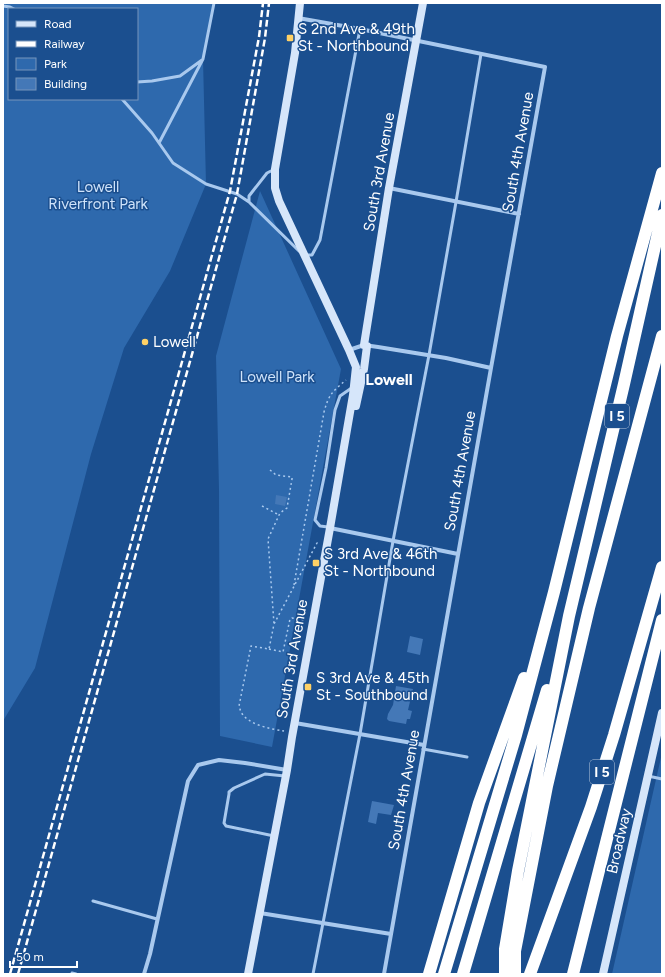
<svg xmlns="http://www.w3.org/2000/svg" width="665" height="977" viewBox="0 0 665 977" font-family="Figtree,sans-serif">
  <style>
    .green { fill: #2e69ad; fill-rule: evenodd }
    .building { fill: #4478b7 }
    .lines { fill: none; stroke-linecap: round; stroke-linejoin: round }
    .path { stroke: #a9c9ee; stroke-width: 1.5; stroke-dasharray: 2 3; stroke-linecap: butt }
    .lane { stroke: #a9c9ee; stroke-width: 3 }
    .street { stroke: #a9c9ee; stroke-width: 4 }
    .secondary { stroke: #d6e6fa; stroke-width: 8 }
    .highway { stroke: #fff; stroke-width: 12 }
    .rail { stroke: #fff; stroke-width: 2.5; stroke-dasharray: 7 3; stroke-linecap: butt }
    .poi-dot { fill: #ffd166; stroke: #1b4f8f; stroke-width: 1.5 }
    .labels { text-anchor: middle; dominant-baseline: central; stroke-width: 3; stroke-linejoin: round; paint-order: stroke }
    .shield { fill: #1b4f8f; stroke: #bbcadd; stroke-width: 1 }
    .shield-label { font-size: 14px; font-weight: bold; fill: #fff }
    .poi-label { font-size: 15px; fill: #fff; stroke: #1b4f8f; text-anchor: start }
    .street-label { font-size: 15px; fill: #fff; stroke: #1b4f8f }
    .park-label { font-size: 15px; fill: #cfe3fa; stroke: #1b4f8f }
    .neighbourhood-label { font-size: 16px; font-weight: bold; fill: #fff; stroke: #1b4f8f }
  </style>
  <rect width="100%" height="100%" fill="#1b4f8f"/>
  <!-- green -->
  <path class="green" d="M3,3h211l-11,56 3,125 -36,87 -46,77 -33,106 -56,214 -32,53zM9,9h128v90h-128z
    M260,191l81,178 -69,378 -52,-11 -1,-246 -3,-134z
    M662,753v221h-50l45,-199z"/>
  <!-- building -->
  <path class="building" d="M276,495l11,2 -2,9 -10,-2z
    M410,636l13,3 -3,16 -13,-3z
    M396,686l17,3 -5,21 4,1 -2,8h-3l-1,5 -17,-3 -2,-2 1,-5 5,-9z
    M372,801l22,4 -3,10 -13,-2 -2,11 -8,-2z"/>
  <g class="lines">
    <!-- path -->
    <path class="path" d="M270,470l6,5 16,2v2l-5,29 -7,5 -12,26 6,85
      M262,506l17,9
      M294,585l30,-173c5,-18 8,-20 22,-32
      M269,649l14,3 7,-33 2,-1 13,2
      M284,731c-13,-2 -36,-6 -43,-19 -1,-2 -1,-4 -2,-6l12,-60 18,3 5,-25 43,-81 2,1"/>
    <!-- lane -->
    <path class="lane" d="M214,3l-11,56 -44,84 14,20 33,21 31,10 12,8
      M3,6l7,1 4,2
      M137,82l15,-1 28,-5 22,-16
      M122,99l30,34 7,10
      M273,170l-6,3 -18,23v6l50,49
      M305,255h7l8,-15 40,-211
      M328,527l-8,-1 -5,-6 11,-52 9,-58 5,-14 13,-9
      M423,749l44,8
      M648,776l14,3
      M274,836l-48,-10 -2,-3 5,-29v-2l5,-4 31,-14 20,2
      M93,901l64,18
      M72,973l4,1
      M313,974l47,-240 33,-193 36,-186 27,-153 25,-148"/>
    <!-- street -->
    <path class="street" d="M298,18l62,11 185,38 -54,301 -107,606
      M389,188l130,26
      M349,350l15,-5 14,2 68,11 45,10
      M330,528l128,26
      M295,723l129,22
      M260,913l131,21
      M144,974l6,-20 38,-173 10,-16 21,-5 26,3 42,7"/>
    <!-- secondary -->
    <path class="secondary" d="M364,345l25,-157 34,-185
      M356,406l8,-37 3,-23
      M248,974l39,-204 5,-33 38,-209 23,-133 3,-28 -7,-17 -70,-149 -4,-13v-19l20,-116 5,-50
      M603,974l59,-261"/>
    <!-- highway -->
    <path class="highway" d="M429,974l50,-171 45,-125
      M444,974l72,-239 38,-143 63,-256 45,-163
      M463,974l84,-284
      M505,974v-25l13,-78 51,-255 55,-232 38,-169
      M515,974v-23l32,-165 42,-178 73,-272
      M530,974l61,-167 23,-72 48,-168
      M573,974l89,-354"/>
    <!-- rail -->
    <path class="rail" d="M10,974l220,-783 29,-154 4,-34
      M18,974l219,-780 28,-156 4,-35"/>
  </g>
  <!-- markers -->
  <g class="poi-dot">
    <rect x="286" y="34" width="8" height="8" rx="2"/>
    <circle cx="145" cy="342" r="4"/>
    <rect x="312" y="559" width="8" height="8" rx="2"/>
    <rect x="304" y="683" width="8" height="8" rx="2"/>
  </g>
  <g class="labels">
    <!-- shield labels -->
    <g class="shield">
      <rect x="605" y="404" width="24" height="24" rx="3"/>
      <rect x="590" y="760" width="24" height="24" rx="3"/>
    </g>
    <g class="shield-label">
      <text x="617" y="416">I 5</text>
      <text x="602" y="772">I 5</text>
    </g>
    <!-- poi labels -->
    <g class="poi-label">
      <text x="298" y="29">S 2nd Ave &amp; 49th<tspan x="298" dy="17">St - Northbound</tspan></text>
      <text x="153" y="342">Lowell</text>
      <text x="324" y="554">S 3rd Ave &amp; 46th<tspan x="324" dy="17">St - Northbound</tspan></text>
      <text x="316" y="678">S 3rd Ave &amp; 45th<tspan x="316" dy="17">St - Southbound</tspan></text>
    </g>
    <!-- street labels -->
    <g class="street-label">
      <text transform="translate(518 152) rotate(-80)">South 4th Avenue</text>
      <text transform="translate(379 172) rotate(-80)">South 3rd Avenue</text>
      <text transform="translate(460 471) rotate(-80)">South 4th Avenue</text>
      <text transform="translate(292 659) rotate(-80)">South 3rd Avenue</text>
      <text transform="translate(404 790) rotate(-80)">South 4th Avenue</text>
      <text transform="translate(619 841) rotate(-77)">Broadway</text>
    </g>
    <!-- park labels -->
    <g class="park-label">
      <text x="98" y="187">Lowell<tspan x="98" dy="17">Riverfront Park</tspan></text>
      <text x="277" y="377">Lowell Park</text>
    </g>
    <!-- neighbourhood labels -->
    <g class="neighbourhood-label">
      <text x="389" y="379">Lowell</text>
    </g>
  </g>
  <!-- border -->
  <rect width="665" height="977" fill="none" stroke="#ffffff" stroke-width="8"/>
  <!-- legend -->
  <rect x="8" y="8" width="130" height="92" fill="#1b4f8f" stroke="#7695bc"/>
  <rect x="16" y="21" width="20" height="6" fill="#d6e6fa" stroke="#7695bc"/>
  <text x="44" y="28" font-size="12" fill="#ffffff">Road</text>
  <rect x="16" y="41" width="20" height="6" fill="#ffffff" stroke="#7695bc"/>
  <text x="44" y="48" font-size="12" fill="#ffffff">Railway</text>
  <rect x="16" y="58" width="20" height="12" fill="#2e69ad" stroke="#7695bc"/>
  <text x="44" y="68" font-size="12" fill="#ffffff">Park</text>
  <rect x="16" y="78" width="20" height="12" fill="#4478b7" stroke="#7695bc"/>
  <text x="44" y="88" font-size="12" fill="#ffffff">Building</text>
  <!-- scale -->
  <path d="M10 961v6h67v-6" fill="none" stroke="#ffffff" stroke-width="2"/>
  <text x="16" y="961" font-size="12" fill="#ffffff" stroke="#1b4f8f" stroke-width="3" paint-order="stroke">50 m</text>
</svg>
